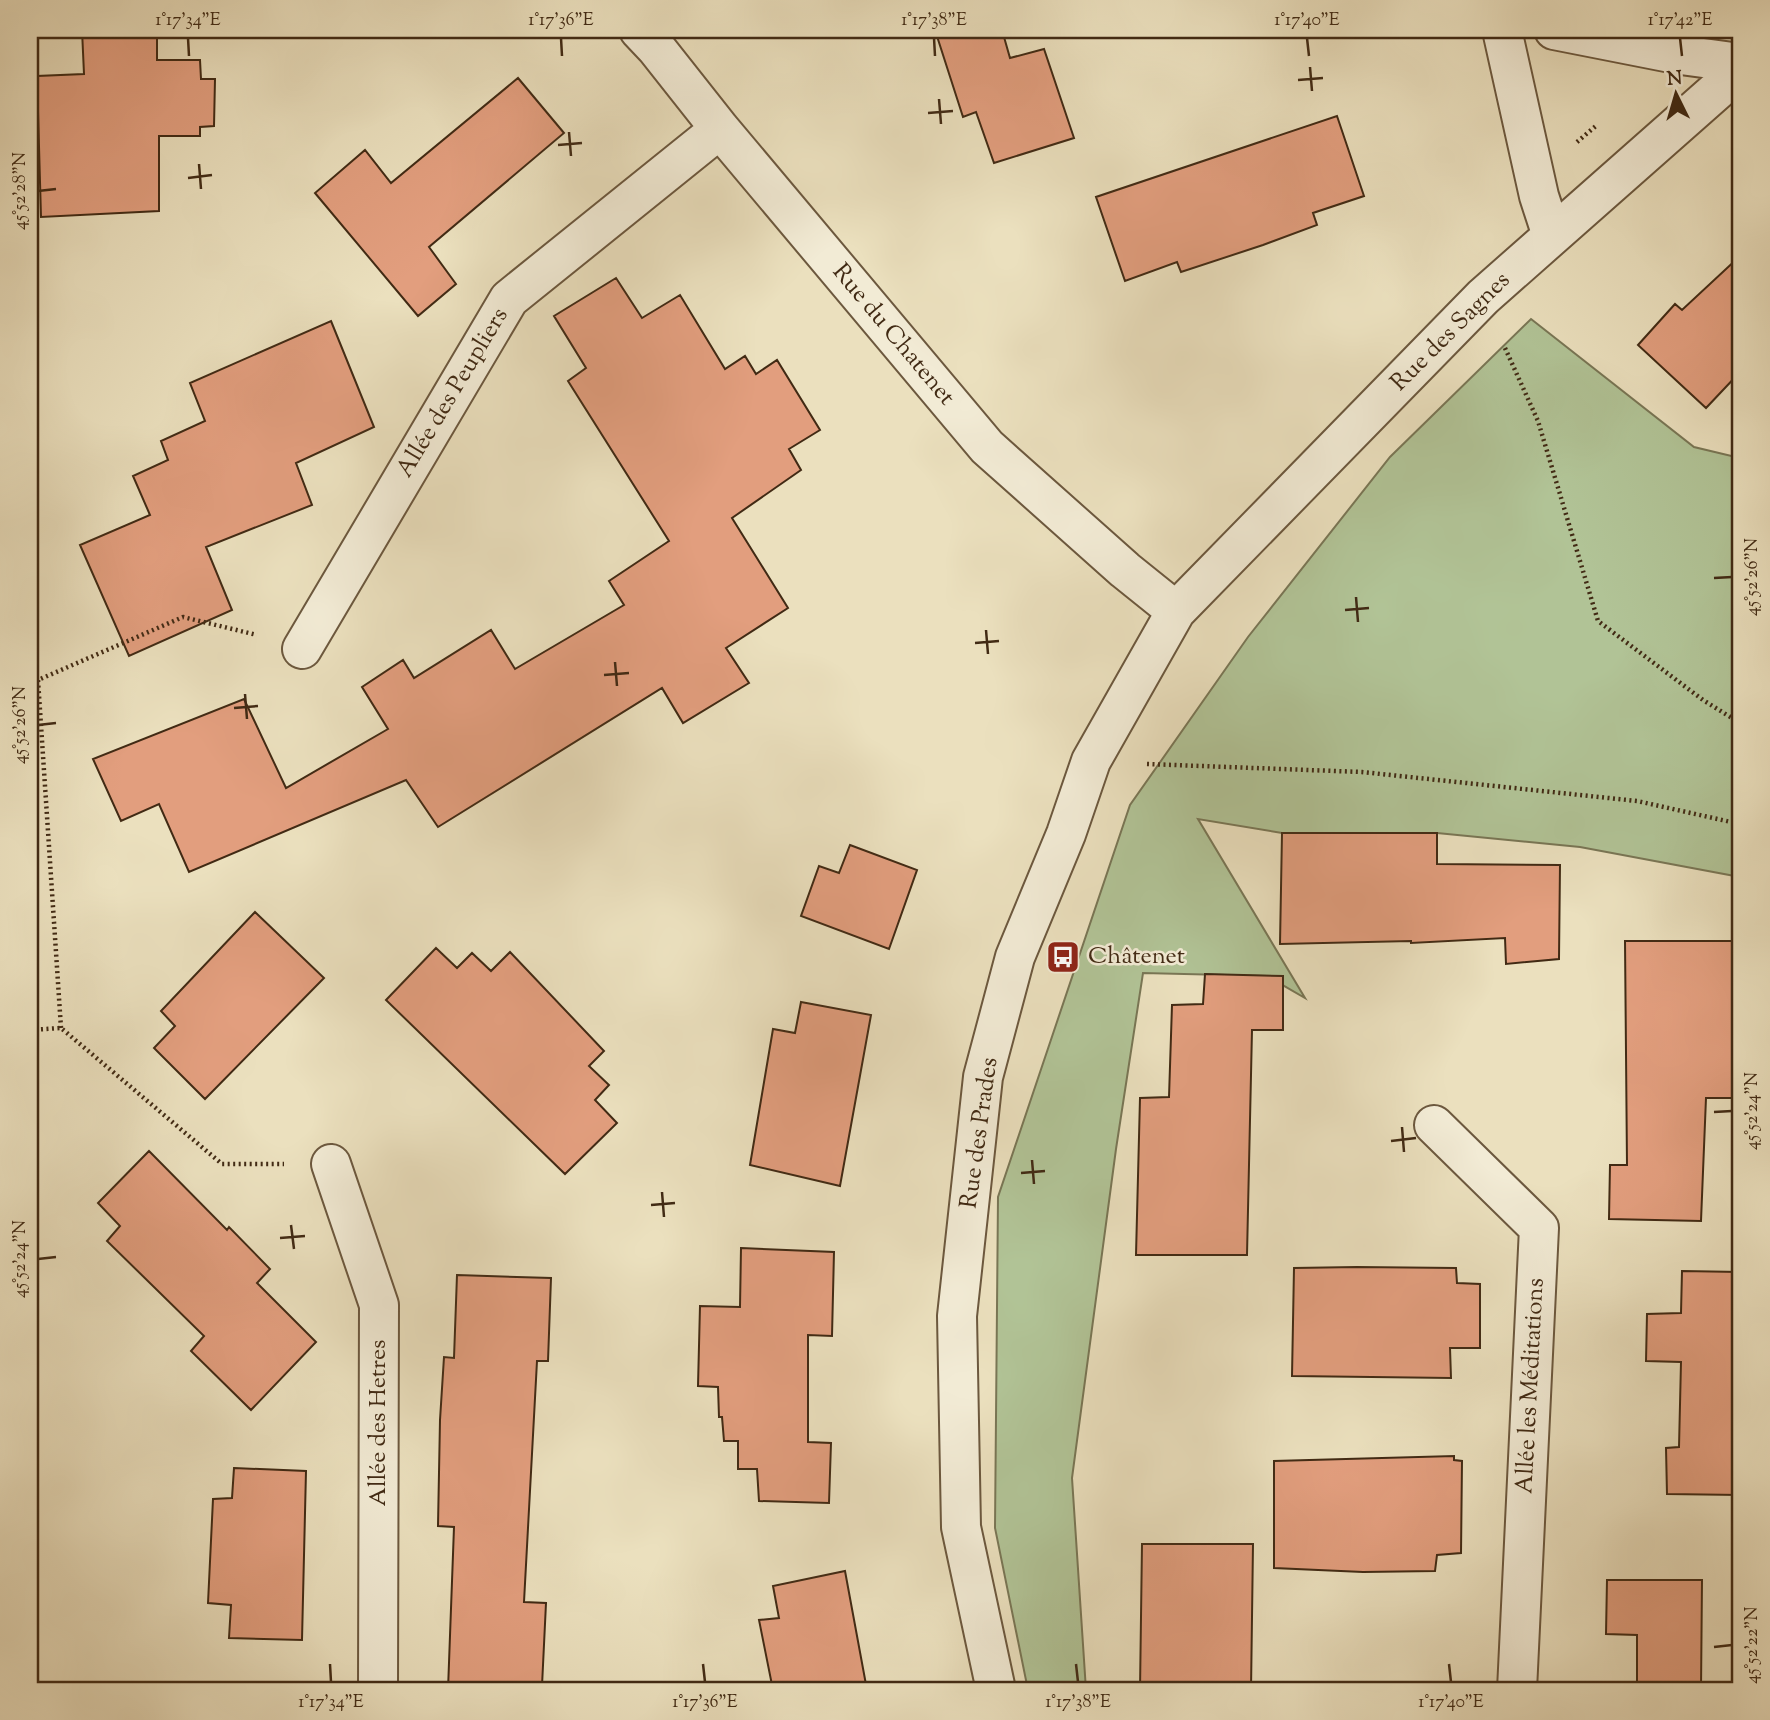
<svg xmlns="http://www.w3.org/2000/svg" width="1770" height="1720" viewBox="0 0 1770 1720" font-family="'Sorts Mill Goudy',serif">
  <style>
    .green { fill: #b1c396; stroke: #797655; stroke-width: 2 }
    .building { fill: #e29e7e; stroke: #412a14; stroke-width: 2 }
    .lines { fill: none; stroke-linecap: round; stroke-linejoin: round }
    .minor-casing { stroke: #6c583e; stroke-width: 42 }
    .path { stroke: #412a14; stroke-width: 4.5; stroke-dasharray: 2 3.5; stroke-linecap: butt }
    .minor { stroke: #f2ebd5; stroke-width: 38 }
    .ticks { fill: none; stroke: #412a14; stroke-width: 2.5 }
    .labels { text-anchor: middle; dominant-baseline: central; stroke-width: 5; stroke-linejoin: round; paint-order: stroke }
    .street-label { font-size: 24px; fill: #412a14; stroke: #f2ebd5 }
    .poi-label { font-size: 24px; fill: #412a14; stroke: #f2ebd5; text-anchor: start }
    .neatline { fill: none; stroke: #412a14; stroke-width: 2.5 }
    .ticks-label { font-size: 18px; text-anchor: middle; fill: #412a14 }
  </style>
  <rect width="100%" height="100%" fill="#ebe0be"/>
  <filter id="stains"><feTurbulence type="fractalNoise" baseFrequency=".00286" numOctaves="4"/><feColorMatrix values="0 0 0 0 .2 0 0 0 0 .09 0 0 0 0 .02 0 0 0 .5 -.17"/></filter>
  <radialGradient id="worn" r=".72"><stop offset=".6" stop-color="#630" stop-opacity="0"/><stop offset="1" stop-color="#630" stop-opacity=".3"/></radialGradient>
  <!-- green -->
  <path class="green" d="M1531,319l163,128 46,11v419l-160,-30 -143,-14h-155l-84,-14 107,179 -38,-22 -124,-3 -27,176 -44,329 14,212h-58l-33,-162 3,-331 132,-392 118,-168 142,-180z"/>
  <!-- building -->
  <path class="building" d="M82,30h75v30h43l1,19h14l-1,47 -14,1v9h-41v75l-118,6 -4,-141 47,-2z
    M935,30h67l8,28 34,-9 30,89 -80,25 -18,-51 -13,5z
    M518,78l46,55 -135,114 27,37 -38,32 -103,-123 50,-43 26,33z
    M1337,116l27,80 -51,17 4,12 -54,20 -82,27 -4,-10 -52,19 -29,-84z
    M1740,256v116l-34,36 -68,-63 37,-41 7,6z
    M616,278l26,40 38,-23 45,74 20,-13 11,18 21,-14 43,70 -31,19 12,21 -69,48 56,90 -62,40 23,35 -66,40 -21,-35 -224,139 -32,-47 -217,92 -30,-68 -38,17 -28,-62 151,-60 42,89 102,-59 -26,-42 41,-27 11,18 77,-48 24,39 109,-64 -15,-24 60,-40 -101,-160 18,-13 -32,-52z
    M331,321l43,106 -78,36 16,42 -106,42 26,63 -103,46 -49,-111 70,-30 -17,-39 35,-16 -7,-19 44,-20 -15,-38z
    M1282,833h155v31l123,1 -1,94 -53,5 -1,-26 -94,5v-2l-131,3z
    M850,845l67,25 -28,79 -88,-33 18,-50 20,7z
    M255,912l69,66 -119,121 -51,-51 21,-22 -14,-15z
    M1625,941h111l-1,157h-29l-5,123 -92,-2 1,-54h17z
    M436,948l21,20 15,-15 19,18 19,-19 94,99 -15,15 20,19 -14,15 22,23 -52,51 -179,-174z
    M1205,974l78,2v54h-31l-5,225h-111l4,-157 29,-1 3,-92 31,-1z
    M801,1002l70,13 -31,171 -90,-21 23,-136 22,4z
    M149,1151l78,79 2,-3 41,42 -13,14 59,59 -65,68 -60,-59 13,-15 -97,-95 13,-15 -22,-23z
    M741,1248l93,4 -2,84 -24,-1v107l23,1 -2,60 -70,-2 -2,-32h-19v-28h-14l-2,-24h-3l-1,-30 -20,-1 2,-80 40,1z
    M1357,1267l99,1 1,15 23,1v64h-30l1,30 -159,-2 2,-108z
    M1682,1271l58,1v223l-73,-1 -1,-46 13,-1 2,-85 -35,-1 1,-47 34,-1z
    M457,1275l94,3 -3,83h-11l-13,241 22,1 -4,83h-29v4h-65l6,-163 -16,-1 2,-106 4,-63 10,1z
    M1454,1456v4l8,1 -1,92 -24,2 -2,16 -72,1 -89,-4v-107z
    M234,1468l72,3 -4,169 -73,-2 2,-33 -23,-2 5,-104 19,-1z
    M1142,1544h111l-2,146h-111z
    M845,1571l22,119h-94l-14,-70 20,-2 -6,-32z
    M1607,1580h95l-1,110h-64v-55l-31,-1z"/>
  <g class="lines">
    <defs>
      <path id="minor" d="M639,30l17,18 64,81 267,318 138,123 51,41
        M1502,30l37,166 13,40
        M1554,30l127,25 59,8
        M302,649l207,-350 211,-170
        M1434,1125l105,103 -22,462
        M331,1164l48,141 -1,385
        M996,1690l-35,-163 -4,-211 26,-239 32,-120 51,-123 25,-73 85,-150 307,-314 257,-227"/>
    </defs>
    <!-- minor casing -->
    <use href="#minor" class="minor-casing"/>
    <!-- path -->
    <path class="path" d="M1577,142l20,-17
      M1505,348l33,73 60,200 105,79 37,23
      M1147,764l215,8 275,29 103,23
      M61,1028l-23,-348 145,-63 74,18
      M30,1030l31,-2 161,136h62"/>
    <!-- minor -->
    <use href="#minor" class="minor"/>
  </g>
  <!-- ticks -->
  <path class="ticks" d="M188,38l1,18M561,38l1,18M934,38l1,18M1307,38l2,18M1680,38l2,18M1310,67l2,24M1298,80l25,-2M939,99l2,25M928,113l25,-2M569,132l2,24M558,145l24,-2M199,164l2,25M188,178l24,-3M38,191l18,-2M1714,578l18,-1M1356,597l2,25M1345,610l24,-2M986,630l2,24M975,643l24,-2M615,662l2,24M604,675l25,-2M245,694l2,25M234,708l24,-2M38,725l18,-2M1714,1112l18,-1M1402,1127l2,25M1391,1141l25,-3M1032,1160l2,24M1021,1173l24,-2M662,1192l2,25M651,1205l24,-2M291,1225l3,24M280,1238l25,-2M38,1259l18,-2M1714,1647l18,-2M330,1664l1,18M703,1664l2,18M1076,1664l2,18M1449,1664l2,18"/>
  <!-- icons -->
  <defs>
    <symbol id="bus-square" viewBox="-11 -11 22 22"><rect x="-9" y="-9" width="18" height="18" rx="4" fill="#8f2418" stroke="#f2ebd5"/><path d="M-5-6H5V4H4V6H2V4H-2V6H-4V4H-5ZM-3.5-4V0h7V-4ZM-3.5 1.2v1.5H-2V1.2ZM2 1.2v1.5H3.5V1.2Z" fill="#fff"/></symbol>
  </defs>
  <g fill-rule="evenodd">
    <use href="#bus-square" x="1044" y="938" width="38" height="38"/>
  </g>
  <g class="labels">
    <!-- street labels -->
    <g class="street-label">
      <text transform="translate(1451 332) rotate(-45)">Rue des Sagnes</text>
      <text transform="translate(893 335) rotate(50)">Rue du Chatenet</text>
      <text transform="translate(453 393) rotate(-59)">Allée des Peupliers</text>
      <text transform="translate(980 1133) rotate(-82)">Rue des Prades</text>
      <text transform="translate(1531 1386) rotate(-87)">Allée les Méditations</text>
      <text transform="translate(379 1423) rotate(-90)">Allée des Hetres</text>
    </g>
    <!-- poi labels -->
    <g class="poi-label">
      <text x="1088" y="957">Châtenet</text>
    </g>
  </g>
  <!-- margin -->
  <rect width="1770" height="1720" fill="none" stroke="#ebe0be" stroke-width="77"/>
  <!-- north arrow -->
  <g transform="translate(1676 94) rotate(355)" stroke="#f2ebd5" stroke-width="5" paint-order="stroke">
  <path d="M0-5L12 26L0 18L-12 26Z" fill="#412a14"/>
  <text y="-10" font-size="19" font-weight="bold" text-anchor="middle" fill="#412a14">N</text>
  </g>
  <rect x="38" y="38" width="1694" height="1644" class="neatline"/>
  <g class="ticks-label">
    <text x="188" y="25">1°17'34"E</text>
    <text x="561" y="25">1°17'36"E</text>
    <text x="934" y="25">1°17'38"E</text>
    <text x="1307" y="25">1°17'40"E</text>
    <text x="1680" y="25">1°17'42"E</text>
    <text transform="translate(19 191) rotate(-90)" y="6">45°52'28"N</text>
    <text transform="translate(1751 577) rotate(-90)" y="6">45°52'26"N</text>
    <text transform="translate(19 725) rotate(-90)" y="6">45°52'26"N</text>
    <text transform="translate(1751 1111) rotate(-90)" y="6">45°52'24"N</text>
    <text transform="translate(19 1259) rotate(-90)" y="6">45°52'24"N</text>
    <text transform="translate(1751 1645) rotate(-90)" y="6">45°52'22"N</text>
    <text x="331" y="1707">1°17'34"E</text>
    <text x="705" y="1707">1°17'36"E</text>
    <text x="1078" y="1707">1°17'38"E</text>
    <text x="1451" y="1707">1°17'40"E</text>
  </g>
  <rect width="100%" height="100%" filter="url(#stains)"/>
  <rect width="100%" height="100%" fill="url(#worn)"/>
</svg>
